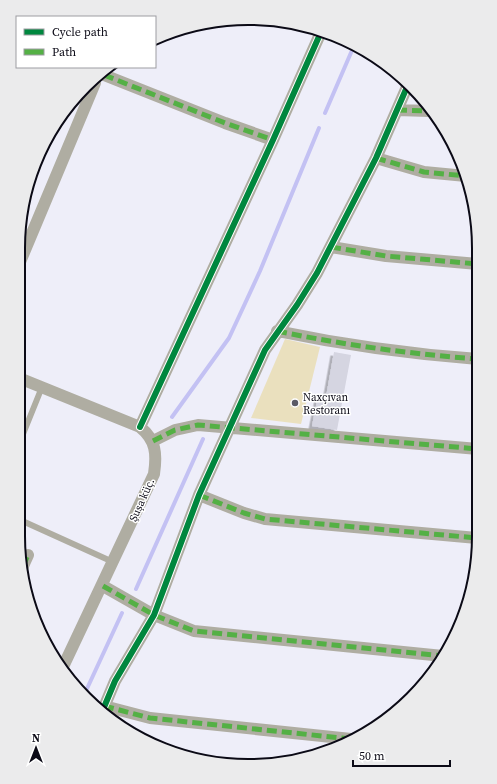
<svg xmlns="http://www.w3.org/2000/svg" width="497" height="784" viewBox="0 0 497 784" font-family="'Source Serif 4',serif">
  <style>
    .green { fill: #eae0be }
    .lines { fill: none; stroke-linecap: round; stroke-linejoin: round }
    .stream { stroke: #c3c1f3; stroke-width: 4 }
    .building { fill: #d5d5e1; filter: url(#shadow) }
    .service { stroke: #afada2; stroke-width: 6 }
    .minor { stroke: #afada2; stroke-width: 12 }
    .quiet { stroke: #54b045; stroke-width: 5; stroke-dasharray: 10 5; stroke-linecap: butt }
    .cycleway-casing { stroke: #fff; stroke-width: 8 }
    .cycleway { stroke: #00873e; stroke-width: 6 }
    .poi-dot { fill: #5a5a65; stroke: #fff; stroke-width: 1.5 }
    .labels { text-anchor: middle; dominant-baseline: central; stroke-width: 3; stroke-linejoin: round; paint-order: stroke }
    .poi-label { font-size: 11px; fill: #0b0a16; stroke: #fff; text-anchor: start }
    .street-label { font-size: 11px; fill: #0b0a16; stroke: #fff }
    .rim { fill: none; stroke: #0b0a16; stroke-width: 2 }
  </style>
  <defs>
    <filter id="shadow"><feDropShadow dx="-3.5" dy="3.5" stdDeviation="0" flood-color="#0004"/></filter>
  </defs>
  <rect width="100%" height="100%" fill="#eeeef9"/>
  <!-- green -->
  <path class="green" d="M285,339l35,8 -19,77 -50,-6z"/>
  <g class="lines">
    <!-- stream -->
    <path class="stream" d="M325,113l28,-65
      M172,417l57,-79 31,-67 59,-143
      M136,589l67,-150
      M85,693l37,-80"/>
  </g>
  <!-- building -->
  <path class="building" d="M334,352l17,3 -14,75 -25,-4 6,-30 8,1z"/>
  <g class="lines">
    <!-- service -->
    <path class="service" d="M19,444l23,-57
      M18,519l95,43"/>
    <!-- minor -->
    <path class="minor" d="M104,75l121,48 48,17
      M397,110l32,1
      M376,158l48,14 42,4
      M331,247l55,9 92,8
      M20,262l75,-179
      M277,331c67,14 133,23 201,28
      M19,378l121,49c16,13 17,27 14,47l-92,195
      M140,427l133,-287 48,-108
      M153,441l22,-11 23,-5 280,24
      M199,495l45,18 21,6 212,19
      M23,566l5,-11
      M103,586l51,29 40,16 249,25
      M104,706l46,12 201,21
      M102,712l13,-31 39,-66 45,-120 66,-145 32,-45 20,-32 59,-115 31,-71"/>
    <!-- quiet -->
    <path class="quiet" d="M104,75l121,48 48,17
      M397,110l32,1
      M376,158l48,14 42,4
      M331,247l55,9 92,8
      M277,331c67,14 133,23 201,28
      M153,441l22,-11 23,-5 280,24
      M199,495l45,18 21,6 212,19
      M23,566l5,-11
      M103,586l51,29 40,16 249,25
      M104,706l46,12 201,21"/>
    <defs>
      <path id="cycleway" d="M140,427l133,-287 48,-108
        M102,712l13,-31 39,-66 45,-120 66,-145 32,-45 20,-32 59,-115 31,-71"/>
    </defs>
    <!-- cycleway casing -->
    <use href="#cycleway" class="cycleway-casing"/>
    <!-- cycleway -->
    <use href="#cycleway" class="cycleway"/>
  </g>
  <!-- markers -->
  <circle class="poi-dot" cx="295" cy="403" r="4"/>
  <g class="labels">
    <!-- poi labels -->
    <g class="poi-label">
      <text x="303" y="397">Naxçıvan<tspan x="303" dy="13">Restoranı</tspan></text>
    </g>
    <!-- street labels -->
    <g class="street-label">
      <text transform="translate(142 500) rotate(-66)">Şuşa küç.</text>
    </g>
  </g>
  <!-- crop -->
  <path d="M0 0H497V784H0ZM248 25H249A223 223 0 0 1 472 248V536A223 223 0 0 1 249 759H248A223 223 0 0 1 25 536V248A223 223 0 0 1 248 25Z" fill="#ebebec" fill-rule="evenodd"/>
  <path class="rim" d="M248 25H249A223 223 0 0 1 472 248V536A223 223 0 0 1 249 759H248A223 223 0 0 1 25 536V248A223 223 0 0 1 248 25Z"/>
  <!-- legend -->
  <rect x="16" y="16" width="140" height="52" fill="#ffffff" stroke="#9d9da2"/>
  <rect x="24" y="29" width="20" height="6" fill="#00873e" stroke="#9d9da2"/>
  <text x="52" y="36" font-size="12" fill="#0b0a16">Cycle path</text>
  <rect x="24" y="49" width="20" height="6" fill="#54b045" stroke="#9d9da2"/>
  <text x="52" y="56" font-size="12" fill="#0b0a16">Path</text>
  <!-- north arrow -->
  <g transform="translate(36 748)" stroke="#ffffff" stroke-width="3" paint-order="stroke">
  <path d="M0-3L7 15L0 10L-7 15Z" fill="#0b0a16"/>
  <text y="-6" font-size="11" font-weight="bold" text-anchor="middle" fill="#0b0a16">N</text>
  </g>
  <!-- scale -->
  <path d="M353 760v6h97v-6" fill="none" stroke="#0b0a16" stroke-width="2"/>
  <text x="359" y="760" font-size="12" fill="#0b0a16" stroke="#ffffff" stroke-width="3" paint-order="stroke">50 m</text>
</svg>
